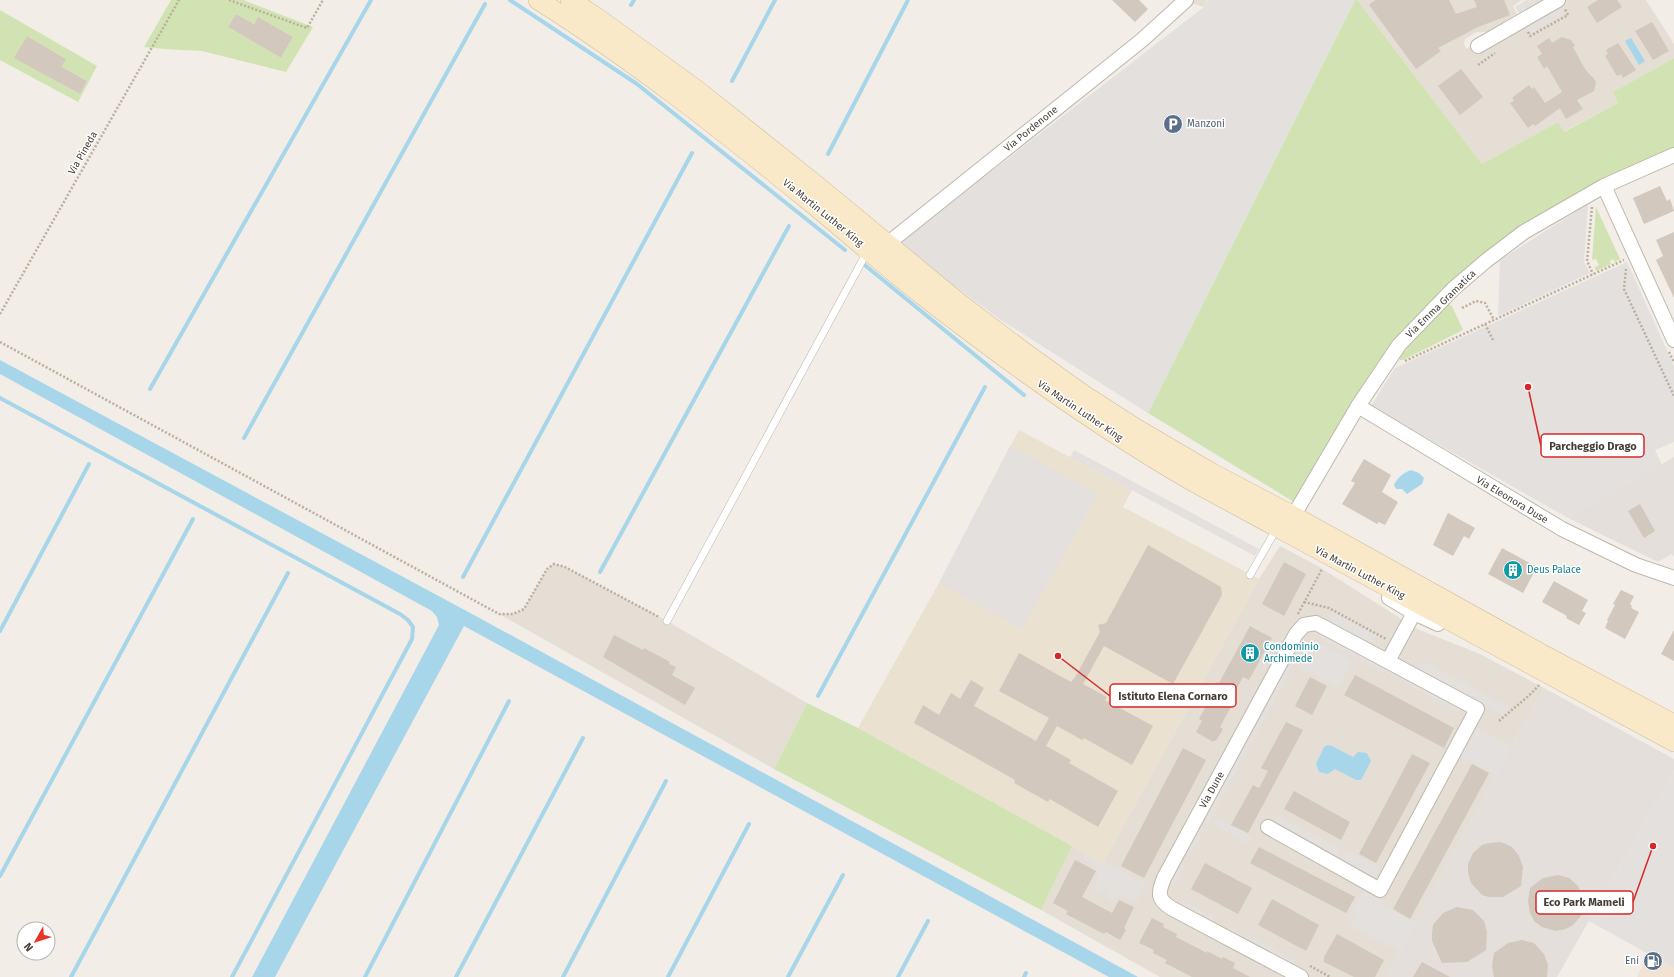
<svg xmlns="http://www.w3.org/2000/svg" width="1674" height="977" viewBox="0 0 1674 977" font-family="'Fira Sans',sans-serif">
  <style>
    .residential { fill: #e5ded5 }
    .commercial { fill: #f2e2d3 }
    .industrial { fill: #e4dfdb }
    .education { fill: #eae1d1 }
    .green { fill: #d1e3b2; fill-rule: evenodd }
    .parking { fill: #e3e0de }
    .water { fill: #a7d5ea }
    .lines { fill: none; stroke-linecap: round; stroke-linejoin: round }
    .stream { stroke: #a7d5ea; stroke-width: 4 }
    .building { fill: #d2c8bd }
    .service-casing { stroke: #bfb7ad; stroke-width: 8 }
    .minor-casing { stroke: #bfb7ad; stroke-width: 16 }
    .secondary-casing { stroke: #cebb99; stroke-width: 20 }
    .path { stroke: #bdae9c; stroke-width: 2.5; stroke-dasharray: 2 2; stroke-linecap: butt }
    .service { stroke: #fff; stroke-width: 7 }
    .minor { stroke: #fff; stroke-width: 14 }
    .secondary { stroke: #fae9c8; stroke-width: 19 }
    .labels { text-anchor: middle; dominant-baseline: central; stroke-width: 3; stroke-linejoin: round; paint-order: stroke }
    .service-label { font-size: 10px; fill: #4e5e75; stroke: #fff; text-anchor: start }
    .street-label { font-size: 10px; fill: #443d36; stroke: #fff }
    .culture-label { font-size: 10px; fill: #0d838f; stroke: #fff; text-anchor: start }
    .leader { fill: none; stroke: #d62828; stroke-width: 1.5 }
    .callout-dot { fill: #d62828; stroke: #fff; stroke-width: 1.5 }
    .callout { fill: #fff; stroke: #d62828; stroke-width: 1.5 }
    .callout-label { font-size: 11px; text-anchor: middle; font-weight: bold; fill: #443d36 }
  </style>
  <rect width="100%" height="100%" fill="#f2ede6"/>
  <!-- residential -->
  <path class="residential" d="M1182,0h25l-3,7z
    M1357,0h165l-9,6 4,8 -30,18h-10l-12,7 -1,4 2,6 90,-49h90l28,44v14l-61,34 5,11 -55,29 -5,-10 -76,42z
    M1280,546l38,20 99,63 63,25 64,34 -159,289h-225l-119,-67 31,-64 31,17 156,-284z
    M554,564l11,3 102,54 140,82 -33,66 -275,-155h14l11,-5 23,-40z"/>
  <!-- commercial -->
  <path class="commercial" d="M1648,955l26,13v9h-37z"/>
  <!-- industrial -->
  <path class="industrial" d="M1674,457v100l-2,-3 -14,8 -90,-44z
    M1544,688l130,71v12l-117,206h-172z"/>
  <!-- education -->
  <path class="education" d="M1019,430l113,60 -9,17 136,72 -156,284 -245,-135 81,-145z"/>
  <!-- green -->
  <path class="green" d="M171,0h72l70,27 -27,45 -84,-21 -37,-2 -21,-2zM236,14l18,10 4,-7 35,20 -12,21 -53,-31z
    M1355,0h2l125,164 76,-42 6,10 54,-29 -5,-11 61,-34v90l-152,77 -27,19 -54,46 -46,51 -19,24 -19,29 -63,108 -146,-89z
    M0,10l97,56 -19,36 -78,-42zM27,36l39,23 -4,8 25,14 -7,13 -65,-36z
    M1596,207l24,52 -5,3 -2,-3 -3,2 1,3 -15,7 -1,-4 4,-2 -3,-6 -4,1z
    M1448,304l4,2 11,24 -60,30h-3l-1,-3z
    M807,703l51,25 214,118 -31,64 -267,-141z"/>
  <!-- parking -->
  <path class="parking" d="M1208,0h147l-207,413 -147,-93 -60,-44 -41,-34 304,-235z
    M1526,0h16l-23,13 -4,-6z
    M1560,6l5,8 -34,20 -5,-8z
    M1588,204l-4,58 6,11 -92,43 2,-56z
    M1627,262l47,104v76l-19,8 7,15 -94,53 -197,-112 24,-38z
    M1010,446l88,48 -76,135 -83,-46z
    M1074,450l185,99 -4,7 -185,-99z
    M1332,611l43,24 -5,8 -43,-23z
    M1322,634l78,42 -2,3 -78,-41z
    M1313,640l40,21 -15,27 -40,-22z
    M1294,653l4,2 -19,36 -4,-2z
    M1422,661l88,47 -4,8 -88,-47z
    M1407,679l53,29 -2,4 -53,-29z
    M1271,695l5,2 -67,125 -4,-2z
    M1475,728l37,19 -15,29 -37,-20z
    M1674,771v197l-85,-47z
    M1277,815l63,34 -5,9 -63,-34z
    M1217,818l35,19 -4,7 -34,-19z
    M1200,828l4,2 -15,26 -3,-1z
    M1346,850l33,18 -6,11 -32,-18z
    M1086,854l17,9 1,-2 42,23 -10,18 -17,-9 -5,8 -9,-5 4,-8 -3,-2 -4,9 -8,-5 4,-8 -2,-1 2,-3 -2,-11 -13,-8z
    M1181,863l4,2 -11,20 -3,-2z
    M1362,890l20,11 -2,2 36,19 -17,29 -48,-24 5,-11 -5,-3z
    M1183,901l31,16 -2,4 -31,-16z
    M1247,935l49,26 -3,4 -48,-26z"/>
  <!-- water -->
  <path class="water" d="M1631,38l14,23 -6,4 -14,-24z
    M0,360l472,254 666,363h-29l-645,-351 -189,351h-23l187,-352 -2,-8 -5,-6 -432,-237z
    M1411,470l8,3 5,5 -2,6 -15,10 -5,-5h-6l-2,-4c4,-8 9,-12 17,-15z
    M1327,745l5,1 21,11 5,-5 9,1 4,8 -10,19h-5l-21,-11 -7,5 -9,-2 -3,-8 8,-17z"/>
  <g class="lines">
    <!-- stream -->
    <path class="stream" d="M510,0l127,84 208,166
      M631,5l3,-5
      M732,81l43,-81
      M828,154l80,-154
      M861,262l163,133
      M150,389l221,-389
      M0,398l400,216 8,6 5,7 -1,12 -180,338
      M244,438l241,-434
      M600,572l189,-346
      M463,577l229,-424
      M0,631l89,-167
      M818,696l167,-309
      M0,876l193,-357
      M71,977l217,-404
      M365,977l144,-276
      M456,977l127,-239
      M563,977l103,-196
      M668,977l81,-153
      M788,977l55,-102
      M898,977l30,-56
      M1024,977l2,-4"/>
  </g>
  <!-- building -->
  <path class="building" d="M1112,0h27l9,9 -13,13z
    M1375,0h74l7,14 21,-7 -3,-7h30l6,15 -32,12 -40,21 3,3 -25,18 -47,-64z
    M1598,0h19l5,7 -25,16 -10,-16z
    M236,14l18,10 4,-7 35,20 -12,21 -53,-31z
    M1652,22l17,29 -16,9 -18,-29z
    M27,36l39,23 -4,8 25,14 -7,13 -66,-36z
    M1562,37l9,3 4,6 -2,1 12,22 6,7h1l4,6 -2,9 -17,9 6,9 -17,10 -6,-11 -25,18 -2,-2 -5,4 -18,-25 4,-2 -2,-3 17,-13 3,4 2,-2 11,16 17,-11 -15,-26 -3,3 -7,-12 5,-3 -5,-8 12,-8 3,5z
    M1618,43l18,27 -13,8 -2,-4 -4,2 -12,-20 3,-2 -2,-4z
    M1461,69l22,28 -23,18 -22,-29z
    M1660,186l7,15 3,-2 4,12 -30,13 -11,-26z
    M1674,232v66l-18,-38 7,-4 -7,-16z
    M1364,459l27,16 -9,17 16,10 -13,23 -6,-3 -2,2 -35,-20 13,-21 -4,-2z
    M1640,504l15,27 -11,7 -16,-27z
    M1448,513l27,15 -6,11 -5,-3 -11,20 -20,-11z
    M1148,545l73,42 1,8 -49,89 -69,-38 -21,38 24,13 -2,3 48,26 -21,39 -48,-27 -2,2 -25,-14 -11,20 25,14 -2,3 49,28 -20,36 -48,-28 -2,3 -34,-19 1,-3 -101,-57 9,-18 16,10 12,-22 9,6 11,-19 13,8 -10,18 62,35 13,-23 -50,-27 20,-38 52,29 2,-3h1l26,-47 -2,-7 8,-2z
    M1502,548l35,19 -14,26 -35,-19z
    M1284,562l22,12 -22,42 -22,-12z
    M1554,581l34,19 -6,11 4,2 -7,12 -13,-7 1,-2 -25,-14z
    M1621,590l13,6 -4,8 2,2 -1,2 8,4 -14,27 -20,-11 3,-7 -1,-1 8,-15 -2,-1z
    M1250,626l22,12 -23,42 -6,-3 -10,18 3,1 -5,8 1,1 -12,22 3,2 -7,12 -2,-1 -1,2 -17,-10 6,-11 -3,-2 12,-22 -2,-1 8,-14 2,1z
    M1674,630v31l-13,-7z
    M614,635l29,15 1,-2 26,14 -1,2 7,3 -4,8 23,13 -10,17 -82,-48z
    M1355,675l99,53 -10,20 -100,-53z
    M1310,677l17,9 -15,29 -17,-9z
    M1286,722l17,8 -55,103 -17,-8 22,-40 6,3 9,-17 -7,-3z
    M1183,748l23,12 -62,118 -23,-12z
    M1412,754l18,9 -54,100 -17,-9z
    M1472,764l17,9 -79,146 -17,-10z
    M1294,791l56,31 -9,18 -57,-31z
    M1501,842l11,5 7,9 4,11 -2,19 -18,11h-14l-7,-2 -11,-12 -3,-11v-8l5,-11 9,-8 7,-2z
    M1259,847l96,50 -9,16 -96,-50z
    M1075,860l21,11 -14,26 30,16 7,-13 15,7 -10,21 2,2 -6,10 -14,-8 -2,2 -38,-20 2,-3 -15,-8z
    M1205,863l47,25 -14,26 -47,-25z
    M1558,875l11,3 9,8 5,10 1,9 -3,11 -8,9 -7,4 -10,2 -14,-4 -7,-5 -5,-9 -2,-12 2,-13 13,-10z
    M1272,899l47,26 -13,26 -48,-26z
    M1457,907l16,3 11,11 3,11 -1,18 -19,12 -25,1 -10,-22v-8l1,-8 10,-12z
    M1152,918l12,6 -1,3 14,7 -1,3 31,16v-2l15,8 1,-2 12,6 -2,5 17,9h-58l-27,-14 2,-3 -14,-7 1,-3 -15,-7z
    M1337,934l47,26 -9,17h-21l-30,-15v-5z
    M1522,940l12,3 10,11 4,11 -1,12h-53l-2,-11 2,-13 14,-10z
    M1422,962l28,15h-37z"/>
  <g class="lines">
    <defs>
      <path id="service" d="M1250,575l27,-47
        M667,621l200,-369"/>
      <path id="minor" d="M1478,46l80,-46
        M1604,186l70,154
        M881,249l261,-209 44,-40
        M1358,406l204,123 74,36 38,13
        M1285,520l13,-12 60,-102 41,-61 54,-56 34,-29 37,-28 80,-46 70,-31
        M1389,598l25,15 24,11
        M1388,661l26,-48
        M1268,827l112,63 97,-181 -161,-86 -12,2 -8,9 -132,244c-6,15 -7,21 7,30l130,69"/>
      <path id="secondary" d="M538,0c95,60 184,130 271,201 39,32 77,66 117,97 87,68 175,131 271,186l477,258
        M570,0l29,19 98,71 118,94 143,118 70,53 56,40 53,34 75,44 78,41 254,141 130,69"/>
    </defs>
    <!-- service casing -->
    <use href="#service" class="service-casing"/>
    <!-- minor casing -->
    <use href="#minor" class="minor-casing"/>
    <!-- secondary casing -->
    <use href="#secondary" class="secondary-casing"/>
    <!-- path -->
    <path class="path" d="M229,0l78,28 16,-28
      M1528,32l2,4 38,-21 -3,-6
      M1478,65l17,-12
      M1592,207l-5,54 6,13
      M1626,269l-2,20 50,107
      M1462,308l14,-7 9,2 9,17
      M0,314l179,-314
      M1485,324l8,16
      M0,342l499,272h14l11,-5 23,-40 7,-5 11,3 94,50
      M1669,352l5,10
      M1405,361l219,-101
      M1304,602l25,6 57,31
      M1298,614l24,-45
      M1499,721c13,-12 28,-22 40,-36
      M1310,966l20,11"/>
    <!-- service -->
    <use href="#service" class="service"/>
    <!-- minor -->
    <use href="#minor" class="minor"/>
    <!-- secondary -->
    <use href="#secondary" class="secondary"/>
  </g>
  <!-- icons -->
  <defs>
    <symbol id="parking-disc" viewBox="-11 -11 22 22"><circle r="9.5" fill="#5c6f8a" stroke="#fff"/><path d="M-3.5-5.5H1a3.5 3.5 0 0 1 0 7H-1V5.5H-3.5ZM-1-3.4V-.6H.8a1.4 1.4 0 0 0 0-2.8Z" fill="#fff"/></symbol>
    <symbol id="building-disc" viewBox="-11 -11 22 22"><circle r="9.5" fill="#0f9aa8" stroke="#fff"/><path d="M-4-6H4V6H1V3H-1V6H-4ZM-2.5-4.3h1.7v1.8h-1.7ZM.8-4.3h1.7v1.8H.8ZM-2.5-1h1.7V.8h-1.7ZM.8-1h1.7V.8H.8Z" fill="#fff"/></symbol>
    <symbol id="fuel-disc" viewBox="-11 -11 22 22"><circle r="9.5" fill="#5c6f8a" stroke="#fff"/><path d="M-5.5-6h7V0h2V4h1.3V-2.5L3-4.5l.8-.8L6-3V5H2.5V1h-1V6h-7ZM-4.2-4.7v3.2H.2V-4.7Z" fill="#fff"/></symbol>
  </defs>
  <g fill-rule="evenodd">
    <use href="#parking-disc" x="1162" y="113" width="22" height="22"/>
    <use href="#building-disc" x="1502" y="559" width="22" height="22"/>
    <use href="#building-disc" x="1239" y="642" width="22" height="22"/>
    <use href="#fuel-disc" x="1642" y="950" width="22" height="22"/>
  </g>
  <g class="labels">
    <!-- service labels -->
    <g class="service-label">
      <text x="1187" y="124">Manzoni</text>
      <text x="1639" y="961" text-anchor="end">Eni</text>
    </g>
    <!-- street labels -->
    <g class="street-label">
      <text transform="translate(1031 129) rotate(-39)">Via Pordenone</text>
      <text transform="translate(83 153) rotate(-60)">Via Pineda</text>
      <text transform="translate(823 213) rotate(39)">Via Martin Luther King</text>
      <text transform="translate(1441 304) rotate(-44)">Via Emma Gramatica</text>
      <text transform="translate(1080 411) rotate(34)">Via Martin Luther King</text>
      <text transform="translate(1512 500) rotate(31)">Via Eleonora Duse</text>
      <text transform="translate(1360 573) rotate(28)">Via Martin Luther King</text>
      <text transform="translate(1212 790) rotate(-61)">Via Dune</text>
    </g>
    <!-- culture labels -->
    <g class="culture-label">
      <text x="1527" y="570">Deus Palace</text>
      <text x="1264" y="647">Condominio<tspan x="1264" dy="12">Archimede</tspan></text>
    </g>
  </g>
  <!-- callouts -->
  <path class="leader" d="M1528 387L1541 446M1058 656L1110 696M1653 846L1633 902"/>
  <g class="callout-dot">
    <circle cx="1528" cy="387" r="4"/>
    <circle cx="1058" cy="656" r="4"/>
    <circle cx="1653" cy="846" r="4"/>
  </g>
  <g class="callout">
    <rect x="1541" y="434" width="103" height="23" rx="4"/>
    <rect x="1110" y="684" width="126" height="23" rx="4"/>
    <rect x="1536" y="891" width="97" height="23" rx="4"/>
  </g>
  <g class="callout-label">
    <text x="1593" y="450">Parcheggio Drago</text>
    <text x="1173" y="700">Istituto Elena Cornaro</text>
    <text x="1584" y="906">Eco Park Mameli</text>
  </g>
  <!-- north arrow -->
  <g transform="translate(36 941) rotate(231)"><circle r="19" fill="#ffffff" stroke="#b4b1af"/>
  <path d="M0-3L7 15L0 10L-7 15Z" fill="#e83327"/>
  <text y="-6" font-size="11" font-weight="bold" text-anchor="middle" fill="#443d36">N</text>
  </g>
</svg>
